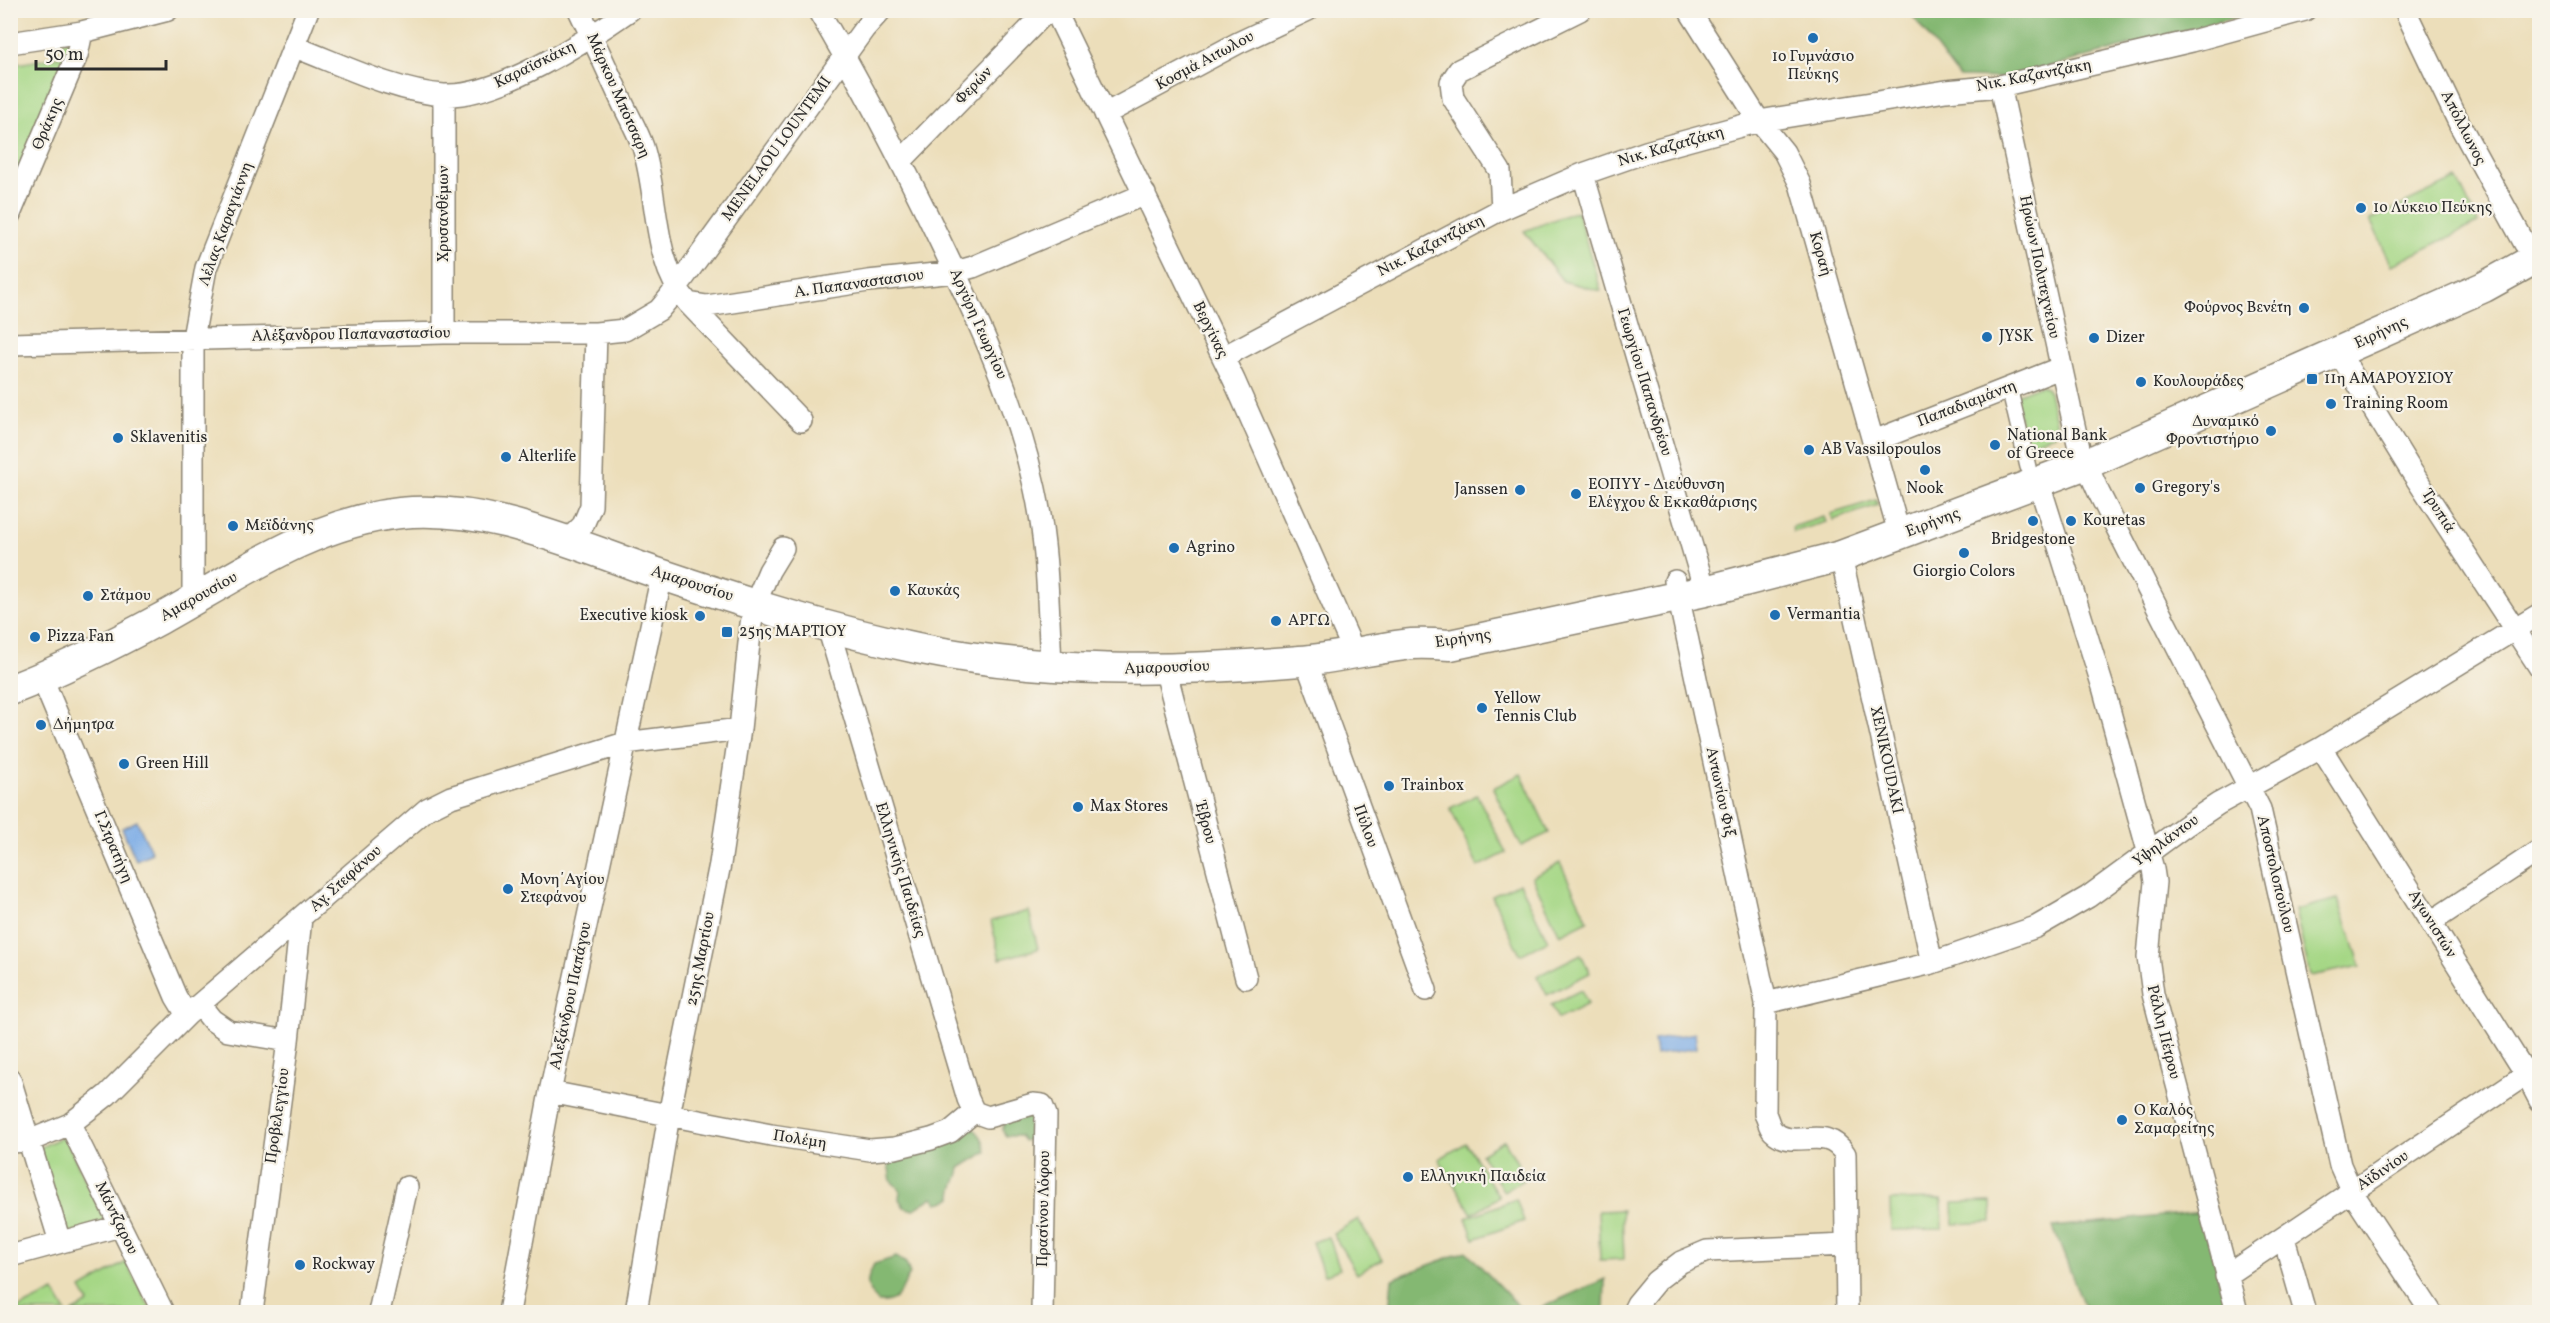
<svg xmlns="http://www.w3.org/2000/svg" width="2550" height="1323" viewBox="0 0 2550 1323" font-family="Vollkorn,serif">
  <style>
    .green { fill: #a5d785; stroke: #688158; stroke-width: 1.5 }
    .forest { fill: #84b872; stroke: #58724e; stroke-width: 1.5 }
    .water { fill: #7bace6; stroke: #536c88; stroke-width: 1.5 }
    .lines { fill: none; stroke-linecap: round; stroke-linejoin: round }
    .pedestrian-casing { stroke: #8c8472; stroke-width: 18 }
    .minor-casing { stroke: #8c8472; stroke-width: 24 }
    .secondary-casing { stroke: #8c8472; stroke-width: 33 }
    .pedestrian { stroke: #fff; stroke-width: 15 }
    .minor { stroke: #fff; stroke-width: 21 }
    .secondary { stroke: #fff; stroke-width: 30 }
    .poi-dot { fill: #1f6fb2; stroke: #f7f3e8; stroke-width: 2 }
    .labels { text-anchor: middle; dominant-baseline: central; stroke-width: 4.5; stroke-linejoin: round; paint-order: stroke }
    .poi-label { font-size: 16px; fill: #2b2b2b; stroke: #f7f3e8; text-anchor: start }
    .street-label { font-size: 16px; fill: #2b2b2b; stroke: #f7f3e8 }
  </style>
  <rect width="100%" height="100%" fill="#f7f3e8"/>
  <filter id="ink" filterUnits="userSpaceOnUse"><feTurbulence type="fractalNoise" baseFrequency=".0167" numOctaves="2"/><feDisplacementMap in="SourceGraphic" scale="12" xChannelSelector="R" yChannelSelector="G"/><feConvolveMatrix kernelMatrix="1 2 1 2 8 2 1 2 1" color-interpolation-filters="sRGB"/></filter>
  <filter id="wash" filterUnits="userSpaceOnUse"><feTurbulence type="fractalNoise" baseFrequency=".008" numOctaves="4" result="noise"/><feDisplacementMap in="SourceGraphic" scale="24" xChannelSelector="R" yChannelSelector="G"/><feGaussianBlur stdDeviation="1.35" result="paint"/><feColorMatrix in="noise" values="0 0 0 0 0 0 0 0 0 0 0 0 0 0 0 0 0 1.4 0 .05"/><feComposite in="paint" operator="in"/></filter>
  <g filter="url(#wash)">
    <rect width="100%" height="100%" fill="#ecdeba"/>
    <!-- green -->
    <path class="green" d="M70,41l1,5 -60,142v-137h4l3,13 45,-8 -2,-13z
      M2457,179l21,44 -86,42 -22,-45z
      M1577,211l24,80 -38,-10 -39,-50z
      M2041,385l7,4 10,40 -4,6 -28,10 -12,-49z
      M1876,500l2,5 -45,15 -2,-6z
      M1824,517l2,5 -33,10 -1,-5z
      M1521,774l28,59 -28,13 -28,-58z
      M1477,795l29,58 -28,14 -28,-59z
      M1560,863l28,58 -28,14 -28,-58z
      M1520,883l28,58 -28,14 -28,-59z
      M2338,899l23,67 -51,10 -15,-66z
      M1029,911l9,38 -38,10 -9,-38z
      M1581,954l9,19 -43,22 -10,-19z
      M1581,990l7,14 -30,15 -7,-14z
      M64,1136l42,87 -38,11 -29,-86z
      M1504,1140l22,38 -22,14 -23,-38z
      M1466,1143l33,54 -27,17 -33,-55z
      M1516,1199l8,22 -50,18 -8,-21z
      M1942,1199l1,30 -52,1 -1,-30z
      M1991,1202l1,20 -38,2 -1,-21z
      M1622,1210l2,49 -24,1 -2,-49z
      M1358,1219l24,40 -25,15 -24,-40z
      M1329,1237l11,32 -16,6 -12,-33z
      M126,1262l26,50h-80l17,-9 -8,-14z
      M54,1291l12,21h-55z"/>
    <!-- forest -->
    <path class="forest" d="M1909,11h351l-254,67 -47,-1z
      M1028,1112l5,7 3,15 -5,5 -7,2 -4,-5h-14l-4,-6 3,-8z
      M970,1126c10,7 14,14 16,26l-26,16c-1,11 -8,17 -8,29l-6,4 -8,2 -5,-6 -20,13 -9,-3 -5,-8 1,-9 -9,-9 -3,-19 8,-6z
      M2202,1212l26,100h-142l-33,-85z
      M1466,1251l58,61h-135l3,-33z
      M896,1257l10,6 4,11c-11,17 -9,29 -32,28 -13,-16 -13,-20 -4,-38z
      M1605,1279l-1,33h-72z"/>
    <!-- water -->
    <path class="water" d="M137,821l15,32 -16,7 -14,-32z
      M1695,1033l2,15 -41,7 -2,-15z"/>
  </g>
  <g filter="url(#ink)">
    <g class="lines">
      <defs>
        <path id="pedestrian" d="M2009,387l19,80"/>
        <path id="minor" d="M579,10c15,31 29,61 43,92 7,15 16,30 21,45 16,51 9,115 45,156l19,3 161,-25 87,-9 18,-5 172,-73
          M818,10c44,75 84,152 121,229 40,83 76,159 96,250 13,58 13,117 16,176
          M1055,10l179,370 121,274
          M1689,10l70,111 25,31 16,32 96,338
          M2405,10l56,117 64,117
          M10,43l72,-11 86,-22
          M295,47c45,17 100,45 149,48 53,3 142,-54 186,-85
          M2000,86l79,362 20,45 161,316 80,356 12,27 79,120
          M1105,114l133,-71 70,-33
          M901,161l147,-151
          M1583,174l122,417
          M1502,209l81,-35 63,-22 113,-31 187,-30 54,-5 192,-45 113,-31
          M10,214l67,-159 5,-23
          M688,303l113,118
          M444,333v-238
          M10,344l434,-11h152l29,-3 34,-20 10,-12 195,-269 17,-19
          M2339,353l71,116 130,199
          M1223,357l279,-148 -2,-38 -47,-73 -2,-16 8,-12 121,-60
          M1874,441l186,-73
          M2039,483l64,204 50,182 2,13 -7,75 5,37 84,318
          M568,540l15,-15 8,-19 5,-173
          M1841,556l91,407
          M1675,581l91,422 -1,111c3,5 4,13 8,17 21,21 52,-9 72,23l2,158
          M193,600v-262l13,-70 102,-258
          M828,627l140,472 6,13
          M1306,661l120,329
          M1165,668l81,310
          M42,678l134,319 11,18
          M2321,748l205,326 14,27
          M2431,922l109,-72
          M1766,1003l166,-40 104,-36 52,-30 97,-71 33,-22 103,-56 219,-134
          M200,1005l12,15 16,11 60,10
          M10,1079l50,163
          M550,1092l221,43 99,15 25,-2 36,-9 19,-7 24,-20
          M974,1112l14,5 45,-13 9,1 4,10 -4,197
          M70,1124l93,188
          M10,1142l19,-1 41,-17 37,-29 80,-80 240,-206 24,-12 174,-54 115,-14
          M2284,1238l21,74
          M10,1256l110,-30
          M2226,1276l314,-211
          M252,1312l36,-271 13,-123
          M379,1312l28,-125
          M509,1312l41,-220 112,-517
          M636,1312l33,-197 51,-251 20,-135 11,-105 4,-20 14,-33 14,-23
          M1633,1312l4,-8 19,-23 25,-19 26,-11 139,-6"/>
        <path id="secondary" d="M10,690c52,-20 102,-45 150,-71 76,-42 152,-97 240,-106 92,-9 178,34 263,62 83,28 167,55 254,73 126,26 255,24 383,13 38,-3 74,-13 112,-17 12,-1 25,0 38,1l255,-54 136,-35 245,-92 398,-177 56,-31"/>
      </defs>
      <!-- pedestrian casing -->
      <use href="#pedestrian" class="pedestrian-casing"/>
      <!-- minor casing -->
      <use href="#minor" class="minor-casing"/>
      <!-- secondary casing -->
      <use href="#secondary" class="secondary-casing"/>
      <!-- pedestrian -->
      <use href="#pedestrian" class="pedestrian"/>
      <!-- minor -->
      <use href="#minor" class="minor"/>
      <!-- secondary -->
      <use href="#secondary" class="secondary"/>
    </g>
  </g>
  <!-- markers -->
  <g class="poi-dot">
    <circle cx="1813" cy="38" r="6"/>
    <circle cx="2361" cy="208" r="6"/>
    <circle cx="2304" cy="308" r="6"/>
    <circle cx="1987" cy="337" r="6"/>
    <circle cx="2094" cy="338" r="6"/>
    <rect x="2306" y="373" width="12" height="12" rx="3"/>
    <circle cx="2141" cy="382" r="6"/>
    <circle cx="2331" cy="404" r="6"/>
    <circle cx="2271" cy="431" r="6"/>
    <circle cx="118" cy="438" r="6"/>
    <circle cx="1995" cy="445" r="6"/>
    <circle cx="1809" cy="450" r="6"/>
    <circle cx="506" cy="457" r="6"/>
    <circle cx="1925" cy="470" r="6"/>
    <circle cx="2140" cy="488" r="6"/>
    <circle cx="1520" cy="490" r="6"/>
    <circle cx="1576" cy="494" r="6"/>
    <circle cx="2033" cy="521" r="6"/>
    <circle cx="2071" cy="521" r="6"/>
    <circle cx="233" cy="526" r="6"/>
    <circle cx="1174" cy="548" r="6"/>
    <circle cx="1964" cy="553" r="6"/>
    <circle cx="895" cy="591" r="6"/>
    <circle cx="88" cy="596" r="6"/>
    <circle cx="1775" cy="615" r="6"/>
    <circle cx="700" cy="616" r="6"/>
    <circle cx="1276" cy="621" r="6"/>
    <rect x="721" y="626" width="12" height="12" rx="3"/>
    <circle cx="35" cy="637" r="6"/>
    <circle cx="1482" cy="708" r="6"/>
    <circle cx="41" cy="725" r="6"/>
    <circle cx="124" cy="764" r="6"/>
    <circle cx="1389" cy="786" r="6"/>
    <circle cx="1078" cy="807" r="6"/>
    <circle cx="508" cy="889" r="6"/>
    <circle cx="2122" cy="1120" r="6"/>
    <circle cx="1408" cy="1177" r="6"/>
    <circle cx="300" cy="1265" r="6"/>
  </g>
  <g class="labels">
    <!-- poi labels -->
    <g class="poi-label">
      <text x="1813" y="57" text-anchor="middle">1o Γυμνάσιο<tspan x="1813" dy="18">Πεύκης</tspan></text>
      <text x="2373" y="208">1ο Λύκειο Πεύκης</text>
      <text x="2292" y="308" text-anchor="end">Φούρνος Βενέτη</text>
      <text x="1999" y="337">JYSK</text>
      <text x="2106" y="338">Dizer</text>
      <text x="2324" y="379">11η ΑΜΑΡΟΥΣΙΟΥ</text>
      <text x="2153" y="382">Κουλουράδες</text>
      <text x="2343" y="404">Training Room</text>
      <text x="2259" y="422" text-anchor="end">Δυναμικό<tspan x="2259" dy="18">Φροντιστήριο</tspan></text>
      <text x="2007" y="436">National Bank<tspan x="2007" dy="18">of Greece</tspan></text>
      <text x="130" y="438">Sklavenitis</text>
      <text x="1821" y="450">AB Vassilopoulos</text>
      <text x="518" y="457">Alterlife</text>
      <text x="1588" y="485">ΕΟΠΥΥ - Διεύθυνση<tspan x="1588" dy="18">Ελέγχου &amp; Εκκαθάρισης</tspan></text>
      <text x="2152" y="488">Gregory's</text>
      <text x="1925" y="489" text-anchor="middle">Nook</text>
      <text x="1508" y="490" text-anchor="end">Janssen</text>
      <text x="2083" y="521">Kouretas</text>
      <text x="245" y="526">Μεϊδάνης</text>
      <text x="2033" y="540" text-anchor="middle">Bridgestone</text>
      <text x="1186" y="548">Agrino</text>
      <text x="1964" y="572" text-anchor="middle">Giorgio Colors</text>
      <text x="907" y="591">Καυκάς</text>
      <text x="100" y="596">Στάμου</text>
      <text x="1787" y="615">Vermantia</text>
      <text x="688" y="616" text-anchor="end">Executive kiosk</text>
      <text x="1288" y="621">ΑΡΓΩ</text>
      <text x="739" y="632">25ης ΜΑΡΤΙΟΥ</text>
      <text x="47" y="637">Pizza Fan</text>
      <text x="1494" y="699">Yellow<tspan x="1494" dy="18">Tennis Club</tspan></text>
      <text x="53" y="725">Δήμητρα</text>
      <text x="136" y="764">Green Hill</text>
      <text x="1401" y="786">Trainbox</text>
      <text x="1090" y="807">Max Stores</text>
      <text x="520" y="880">Μονη΄Αγίου<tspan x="520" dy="18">Στεφάνου</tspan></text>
      <text x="2134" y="1111">Ο Καλός<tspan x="2134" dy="18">Σαμαρείτης</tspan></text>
      <text x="1420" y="1177">Ελληνική Παιδεία</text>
      <text x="312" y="1265">Rockway</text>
    </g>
    <!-- street labels -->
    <g class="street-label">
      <text transform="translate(1205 61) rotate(-28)">Κοσμά Αιτωλου</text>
      <text transform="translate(535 65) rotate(-26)">Καραϊσκάκη</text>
      <text transform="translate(2034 76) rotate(-11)">Νικ. Καζαντζάκη</text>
      <text transform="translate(974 86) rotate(-46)">Φερών</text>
      <text transform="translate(618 96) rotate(66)">Μάρκου Μπότσαρη</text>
      <text transform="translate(48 124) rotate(-67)">Θράκης</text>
      <text transform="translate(2463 128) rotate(63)">Απόλλωνος</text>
      <text transform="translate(1671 147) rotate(-16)">Νικ. Καζατζάκη</text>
      <text transform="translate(777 149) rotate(-54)">MENELAOU LOUNTEMI</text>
      <text transform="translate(444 214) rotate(-90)">Χρυσανθέμων</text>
      <text transform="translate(226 224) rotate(-70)">Λέλας Καραγιάννη</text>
      <text transform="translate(1431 246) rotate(-27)">Νικ. Καζαντζάκη</text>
      <text transform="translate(1820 254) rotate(74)">Κοραή</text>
      <text transform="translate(2039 267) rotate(78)">Ηρώων Πολυτεχνείου</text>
      <text transform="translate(859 284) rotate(-8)">Α. Παπαναστασιου</text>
      <text transform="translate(978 324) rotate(66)">Αργύρη Γεωργίου</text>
      <text transform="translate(1210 330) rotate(64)">Βεργίνας</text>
      <text transform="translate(2381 333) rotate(-25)">Ειρήνης</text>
      <text transform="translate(351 335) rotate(-1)">Αλέξανδρου Παπαναστασίου</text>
      <text transform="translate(1644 382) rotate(73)">Γεωργίου Παπανδρέου</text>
      <text transform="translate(1967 404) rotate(-21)">Παπαδιαμάντη</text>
      <text transform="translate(2438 511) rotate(57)">Τρυπιά</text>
      <text transform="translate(1933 523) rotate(-21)">Ειρήνης</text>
      <text transform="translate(692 584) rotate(18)">Αμαρουσίου</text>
      <text transform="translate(199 597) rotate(-29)">Αμαρουσίου</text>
      <text transform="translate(1463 639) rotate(-9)">Ειρήνης</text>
      <text transform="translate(1167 668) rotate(-2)">Αμαρουσίου</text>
      <text transform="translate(1886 760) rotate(78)">XENIKOUDAKI</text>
      <text transform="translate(1720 792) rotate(78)">Αντωνίου Φιξ</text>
      <text transform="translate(1205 823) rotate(75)">Έβρου</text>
      <text transform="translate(1365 826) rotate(70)">Πύλου</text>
      <text transform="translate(2166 841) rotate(-36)">Υψηλάντου</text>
      <text transform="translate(113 847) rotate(67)">Γ.Στρατήγη</text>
      <text transform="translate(900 870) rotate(73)">Ελληνικής Παιδείας</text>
      <text transform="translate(2275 874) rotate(77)">Αποστολοπούλου</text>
      <text transform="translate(346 879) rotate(-42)">Αγ. Στεφάνου</text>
      <text transform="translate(2432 924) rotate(58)">Αγωνιστών</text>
      <text transform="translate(701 959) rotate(-79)">25ης Μαρτίου</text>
      <text transform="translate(571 996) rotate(-78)">Αλεξάνδρου Παπάγου</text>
      <text transform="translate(2163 1032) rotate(76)">Ράλλη Πέτρου</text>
      <text transform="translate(278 1116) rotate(-82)">Προβελεγγίου</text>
      <text transform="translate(800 1140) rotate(9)">Πολέμη</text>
      <text transform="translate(2383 1171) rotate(-34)">Αϊδινίου</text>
      <text transform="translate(1044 1209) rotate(-89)">Πρασίνου Λόφου</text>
      <text transform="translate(116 1218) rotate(64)">Μάντζαρου</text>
    </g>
  </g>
  <!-- margin -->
  <rect width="2550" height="1323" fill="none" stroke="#f7f3e8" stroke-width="36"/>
  <!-- scale -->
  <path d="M36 60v9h130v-9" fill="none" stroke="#2b2b2b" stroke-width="3"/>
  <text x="45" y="60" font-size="18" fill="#2b2b2b" stroke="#f7f3e8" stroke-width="4.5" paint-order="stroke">50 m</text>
</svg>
